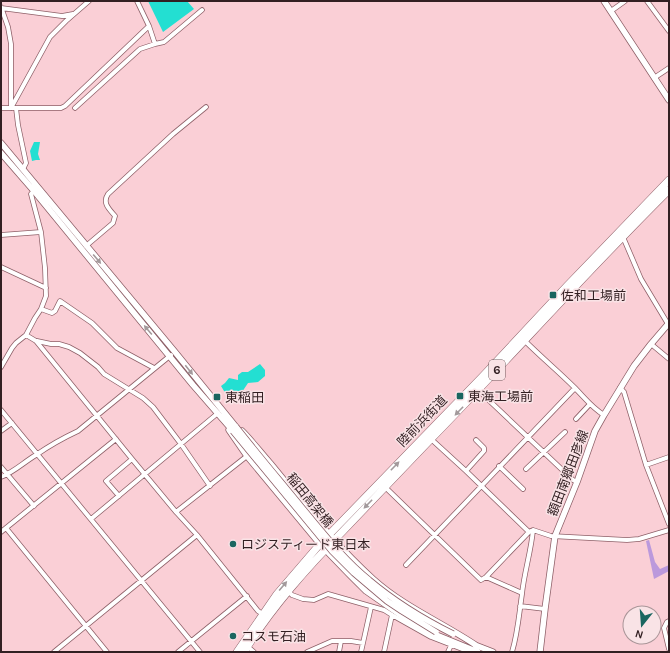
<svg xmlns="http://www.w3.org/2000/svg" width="670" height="653" viewBox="0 0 670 653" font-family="Karla,'Noto Sans JP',sans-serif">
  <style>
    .green { fill: #bb99dc }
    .water { fill: #23dfd2 }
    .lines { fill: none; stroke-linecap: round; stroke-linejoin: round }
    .street-casing { stroke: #8e6068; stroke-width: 5.5 }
    .secondary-casing { stroke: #8e6068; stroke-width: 7 }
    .highway-casing { stroke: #8e6068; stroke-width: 8 }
    .street { stroke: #fff; stroke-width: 4 }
    .secondary { stroke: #fff; stroke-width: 5.5 }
    .highway { stroke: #fff; stroke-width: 7 }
    .secondary-bridge-casing { stroke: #8e6068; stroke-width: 7; stroke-linecap: butt }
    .secondary-bridge { stroke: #fff; stroke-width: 5.5 }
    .oneway { fill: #a39a9c }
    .poi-dot { fill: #1a6660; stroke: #f9e3e6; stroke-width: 1.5 }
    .labels { text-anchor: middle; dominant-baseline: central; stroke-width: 3; stroke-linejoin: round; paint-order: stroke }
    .shield { fill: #f9e3e6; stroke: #6e5a5d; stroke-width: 1 }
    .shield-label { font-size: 12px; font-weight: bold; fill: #321f22 }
    .poi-label { font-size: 13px; fill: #321f22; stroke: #f9e3e6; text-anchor: start }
    .street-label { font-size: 13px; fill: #321f22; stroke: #f9e3e6 }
  </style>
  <rect width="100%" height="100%" fill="#facfd6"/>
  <!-- green -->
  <path class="green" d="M649,540l6,22 5,7 9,-4v6l-15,8 -8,-38z"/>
  <!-- water -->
  <path class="water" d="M148,1h39l7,8 -31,23z
    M34,142h6l-2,12 2,6h-4l-4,1 -2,-10z
    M260,364l5,6v6l-7,6 -10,1 -6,9 -5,-1 -9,3 -4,-3 -3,-5 4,-3 4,-5 9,2v-5l4,-3h6z"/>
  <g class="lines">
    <defs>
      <path id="street" d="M647,1l22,30
        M1,7l7,20 3,17v64
        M1,8l61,8 11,-2
        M611,11l14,-10
        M149,26l6,18
        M654,78l15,-10
        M1,108h60l4,-2 84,-80 -12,-25
        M11,108l39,-71 16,-16 23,-20
        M16,108l2,17 8,38 -3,6
        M75,108l65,-59 15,-5 9,-2 38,-32
        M1,235l40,-3
        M623,237l18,42 27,45
        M86,246l27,-23 2,-7c-6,-7 -13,-13 -7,-22l65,-60 33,-27
        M1,267l45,21
        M41,309l11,4 3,-2 5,-10 32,22 25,25 37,20
        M26,335l10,6 96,118 44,53 21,23 61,76 6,4
        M524,340c17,17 34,31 50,47 10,10 18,21 30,28
        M37,341l14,3h8l10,3 11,6 18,14 6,7 39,24 10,9 28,37 29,42
        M651,344l18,15
        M1,367l11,-19 4,-5 10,-8 9,-17 6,-9 5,-13 -1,-28 -4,-36 -10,-38 3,-3
        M620,388l4,4 22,73 23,59
        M478,390l95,90 4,2
        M1,410l199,242
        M576,419l14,-15
        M1,431l11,-8
        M431,439l35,32 63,61 4,-2 18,6 76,4 12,-1 30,-9
        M646,465l23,-8
        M499,466l24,23
        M1,467l33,39
        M526,469l39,-37
        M466,471l18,-20v-3l-8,-8
        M1,477c13,-5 23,-15 35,-22 13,-9 27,-17 42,-24l93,-76
        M385,487l96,93 5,-3
        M119,496l-13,-15 26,-22
        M176,512l71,-56
        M91,519l127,-106
        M6,528l101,124
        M1,532l115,-93
        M406,565l169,-177
        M288,591l4,4 11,4 11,1 14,-6 56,16 8,5 39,22 39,15
        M522,593l-36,-16 43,-45
        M520,606l25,3
        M669,621l-2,1 -3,6 5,21
        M247,646l7,6
        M54,652l143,-117
        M178,652l69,-56
        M307,652l25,-11h9
        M339,652l2,-11h10l12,2
        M361,652l10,-45
        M384,652l8,-37
        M448,652l4,-9
        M512,652c6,-20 7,-38 10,-58 2,-21 9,-42 11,-64"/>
      <path id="secondary" d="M604,1l65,99
        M1,143l174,209 61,75
        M1,153l33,38 159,194 40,46
        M229,430l18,26 73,88 29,30 17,17 46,32 22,11 44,18
        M242,431c10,10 19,22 28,32 33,40 64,81 103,116 31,28 70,44 104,67
        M475,645l18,7
        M540,652l5,-43 10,-73 22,-54 18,-51 9,-16 30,-49 17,-22 18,-21"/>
      <path id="highway" d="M237,652l40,-58 43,-50 162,-167 85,-91 102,-106
        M244,652c28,-45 63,-84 100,-122 29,-30 58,-61 87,-91 80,-82 156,-168 238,-249"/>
    </defs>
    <!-- street casing -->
    <use href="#street" class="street-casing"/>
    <!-- secondary casing -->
    <use href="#secondary" class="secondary-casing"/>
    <!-- highway casing -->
    <use href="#highway" class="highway-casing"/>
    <!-- street -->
    <use href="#street" class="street"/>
    <!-- secondary -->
    <use href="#secondary" class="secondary"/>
    <!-- highway -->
    <use href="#highway" class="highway"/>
    <defs>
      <path id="secondary-bridge" d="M236,427c22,28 45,55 67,82 21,25 41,51 66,71 26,22 54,39 84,54
        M233,431l99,120 22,22 33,28 15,10 34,21"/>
    </defs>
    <!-- secondary-bridge casing -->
    <use href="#secondary-bridge" class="secondary-bridge-casing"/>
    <!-- secondary-bridge -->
    <use href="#secondary-bridge" class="secondary-bridge"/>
  </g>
  <!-- one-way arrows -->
  <defs><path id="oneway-solid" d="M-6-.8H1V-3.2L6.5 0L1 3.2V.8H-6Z"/></defs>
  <g class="oneway">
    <use href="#oneway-solid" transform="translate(97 259) rotate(50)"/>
    <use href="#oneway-solid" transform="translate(148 330) rotate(-130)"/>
    <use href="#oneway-solid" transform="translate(189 370) rotate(52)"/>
    <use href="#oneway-solid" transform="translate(459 411) rotate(134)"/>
    <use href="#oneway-solid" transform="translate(395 466) rotate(-46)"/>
    <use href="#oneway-solid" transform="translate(368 504) rotate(134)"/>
    <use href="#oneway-solid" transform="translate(283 586) rotate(-50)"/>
  </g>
  <!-- markers -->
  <g class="poi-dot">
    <rect x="549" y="291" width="8" height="8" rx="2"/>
    <rect x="456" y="392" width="8" height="8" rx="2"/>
    <rect x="213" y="393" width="8" height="8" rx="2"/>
    <circle cx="233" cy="544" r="4"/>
    <circle cx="233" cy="636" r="4"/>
  </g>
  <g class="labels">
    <!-- shield labels -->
    <rect class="shield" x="489" y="360" width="16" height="20" rx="3"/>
    <g class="shield-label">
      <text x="497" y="370">6</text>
    </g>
    <!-- poi labels -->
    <g class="poi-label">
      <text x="561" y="295">佐和工場前</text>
      <text x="468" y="396">東海工場前</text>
      <text x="225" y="397">東稲田</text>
      <text x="241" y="544">ロジスティード東日本</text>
      <text x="241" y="636">コスモ石油</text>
    </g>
    <!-- street labels -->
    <g class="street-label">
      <text transform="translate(422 421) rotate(-46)">陸前浜街道</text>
      <text transform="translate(568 473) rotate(-69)">額田南郷田彦線</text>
      <text transform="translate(310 500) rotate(51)">稲田高架橋</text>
    </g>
  </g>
  <!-- border -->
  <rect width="670" height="653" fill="none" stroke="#321f22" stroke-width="4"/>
  <!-- north arrow -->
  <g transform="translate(642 625) rotate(197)"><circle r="19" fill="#f9e3e6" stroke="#a99598"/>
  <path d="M0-3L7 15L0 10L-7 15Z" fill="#1a6660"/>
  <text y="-6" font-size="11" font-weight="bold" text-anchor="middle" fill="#321f22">N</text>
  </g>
</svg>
